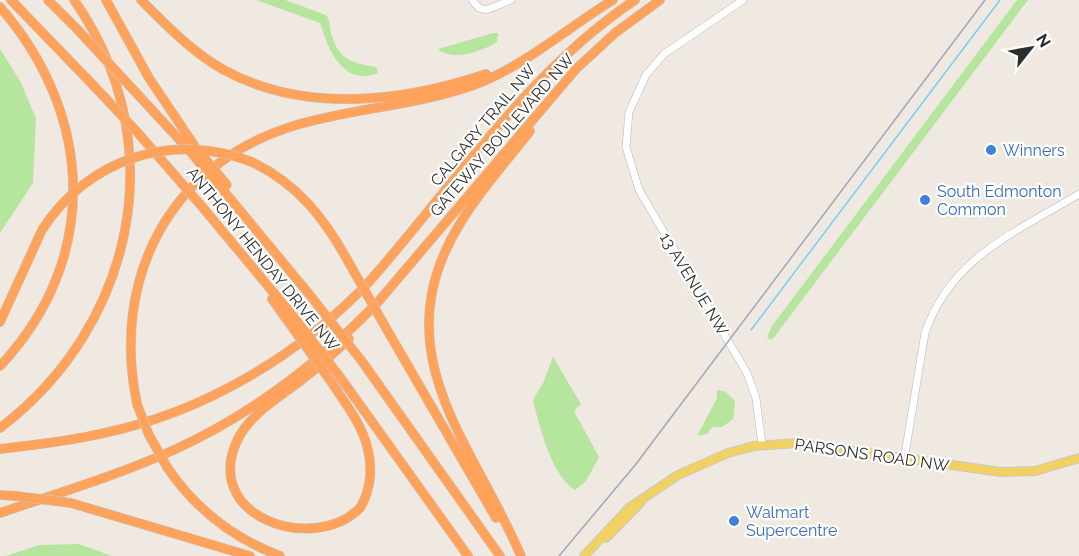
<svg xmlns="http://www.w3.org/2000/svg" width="1079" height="556" viewBox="0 0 1079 556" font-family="Raleway,sans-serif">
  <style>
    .green { fill: #b6e59e }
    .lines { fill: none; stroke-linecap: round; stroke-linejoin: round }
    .stream { stroke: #75cff0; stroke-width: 1.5 }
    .minor-casing { stroke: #b4b7c1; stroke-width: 8 }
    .major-casing { stroke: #c9c9c9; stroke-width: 10 }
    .highway-casing { stroke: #c9c9c9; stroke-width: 10 }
    .minor { stroke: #fff; stroke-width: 7 }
    .major { stroke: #f2d163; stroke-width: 8 }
    .highway { stroke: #ffa35c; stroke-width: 9 }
    .rail { stroke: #a3a6b8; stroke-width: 1.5 }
    .highway-bridge-casing { stroke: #c9c9c9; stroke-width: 10; stroke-linecap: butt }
    .highway-bridge { stroke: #ffa35c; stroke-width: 9 }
    .shop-dot { fill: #3f7fe0; stroke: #fff; stroke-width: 2 }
    .labels { text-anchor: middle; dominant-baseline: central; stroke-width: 4.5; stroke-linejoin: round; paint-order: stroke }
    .street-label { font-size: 16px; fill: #2e2e2e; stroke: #fff }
    .shop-label { font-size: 16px; fill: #366cbe; stroke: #fff; text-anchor: start }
  </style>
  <rect width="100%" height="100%" fill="#efe9e1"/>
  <!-- green -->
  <path class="green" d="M256,0h29l41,15c4,5 3,11 5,18 7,27 21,30 45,34l2,6c-36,14 -50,-25 -58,-50z
    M1017,0h11l-256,340 -5,-2 5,-12z
    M493,33h5l-1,9c-14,9 -45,20 -59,7z
    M0,49l20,32 16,37 -3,65 -33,50z
    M553,357l28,47 -7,7 25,46 -13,24 -11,9c-23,-13 -36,-65 -42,-90l10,-17z
    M717,390l9,2 9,9 -2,18 -11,8h-10l-5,7 -10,2 20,-38z
    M79,544l33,12h-107l35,-11z"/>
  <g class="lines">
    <!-- stream -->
    <path class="stream" d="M751,330l249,-330"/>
    <defs>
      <path id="minor" d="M472,0l7,8 7,2 25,-10
        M743,0l-79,54 -18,21 -17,37 -3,35 13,43 108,183 9,25 6,47
        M904,460l21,-127c26,-76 90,-100 154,-139"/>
      <path id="major" d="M606,538l35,-36
        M584,556l45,-48 49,-33 50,-22 26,-7 43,-3 204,29 34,-1 44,-13"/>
      <path id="highway" d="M11,0l83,86
        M48,0l29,29
        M106,0l43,78 45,67
        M141,0c26,26 51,52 83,70 81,44 178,32 262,4
        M0,7c94,108 101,252 0,359
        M128,84l61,66
        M138,133l33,38
        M252,162c46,22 73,57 97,101
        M223,190l86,104
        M204,209l89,107
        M272,299l15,21
        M0,322l42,-92
        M386,328l110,190
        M361,360l139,196
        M340,377l128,179
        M332,383c13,20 29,40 35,63 6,21 4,44 -7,62 -48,48 -164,7 -120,-73 14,-24 43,-40 64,-57 16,-12 31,-26 45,-39
        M137,404c-26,-124 31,-239 156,-278 59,-18 122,-20 181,-41 51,-19 93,-57 139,-85
        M0,428c135,-103 174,-285 74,-428
        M0,449c35,-4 70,-8 104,-16 100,-21 194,-77 264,-150 85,-96 159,-211 267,-283
        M167,467c28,42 66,71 113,89
        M0,495l16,1
        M71,503l179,53
        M0,513c59,-20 119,-38 176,-64 76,-35 145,-88 202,-147l198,-233 39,-36 45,-33
        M521,556c-49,-115 -141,-204 -60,-334 19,-32 46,-61 69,-91"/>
    </defs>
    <!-- minor casing -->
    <use href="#minor" class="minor-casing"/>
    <!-- major casing -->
    <use href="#major" class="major-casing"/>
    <!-- highway casing -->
    <use href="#highway" class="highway-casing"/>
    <!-- minor -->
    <use href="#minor" class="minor"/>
    <!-- major -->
    <use href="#major" class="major"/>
    <!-- highway -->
    <use href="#highway" class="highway"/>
    <!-- rail -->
    <path class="rail" d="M559,556l77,-92 349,-464"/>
    <defs>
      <path id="highway-bridge" d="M77,29l51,55
        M94,86l44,47
        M196,148l31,37
        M189,150l30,36
        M171,171l33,38
        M42,230c46,-72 132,-99 210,-68
        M349,263l37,65
        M309,294l52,66
        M293,316l47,61
        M287,320l45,63
        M137,404l12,31 18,32
        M16,496l55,7"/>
    </defs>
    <!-- highway-bridge casing -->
    <use href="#highway-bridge" class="highway-bridge-casing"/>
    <!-- highway-bridge -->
    <use href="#highway-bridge" class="highway-bridge"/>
  </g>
  <!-- markers -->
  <g class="shop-dot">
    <circle cx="991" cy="150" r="6"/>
    <circle cx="925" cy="200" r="6"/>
    <circle cx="734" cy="521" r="6"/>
  </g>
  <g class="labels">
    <!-- street labels -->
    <g class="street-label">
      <text transform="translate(483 125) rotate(-50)">CALGARY TRAIL NW</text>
      <text transform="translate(502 135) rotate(-49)">GATEWAY BOULEVARD NW</text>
      <text transform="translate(263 259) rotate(51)">ANTHONY HENDAY DRIVE NW</text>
      <text transform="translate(694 284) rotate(59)">13 AVENUE NW</text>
      <text transform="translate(872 455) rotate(8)">PARSONS ROAD NW</text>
    </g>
    <!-- shop labels -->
    <g class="shop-label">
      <text x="1003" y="150">Winners</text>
      <text x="937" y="191">South Edmonton<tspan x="937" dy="18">Common</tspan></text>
      <text x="746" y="512">Walmart<tspan x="746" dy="18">Supercentre</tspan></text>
    </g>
  </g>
  <!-- north arrow -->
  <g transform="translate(1031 48) rotate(59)" stroke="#ffffff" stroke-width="4.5" paint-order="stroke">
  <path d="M0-4.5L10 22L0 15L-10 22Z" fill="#2e2e2e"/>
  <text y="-9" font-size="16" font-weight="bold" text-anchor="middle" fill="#2e2e2e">N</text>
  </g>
</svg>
